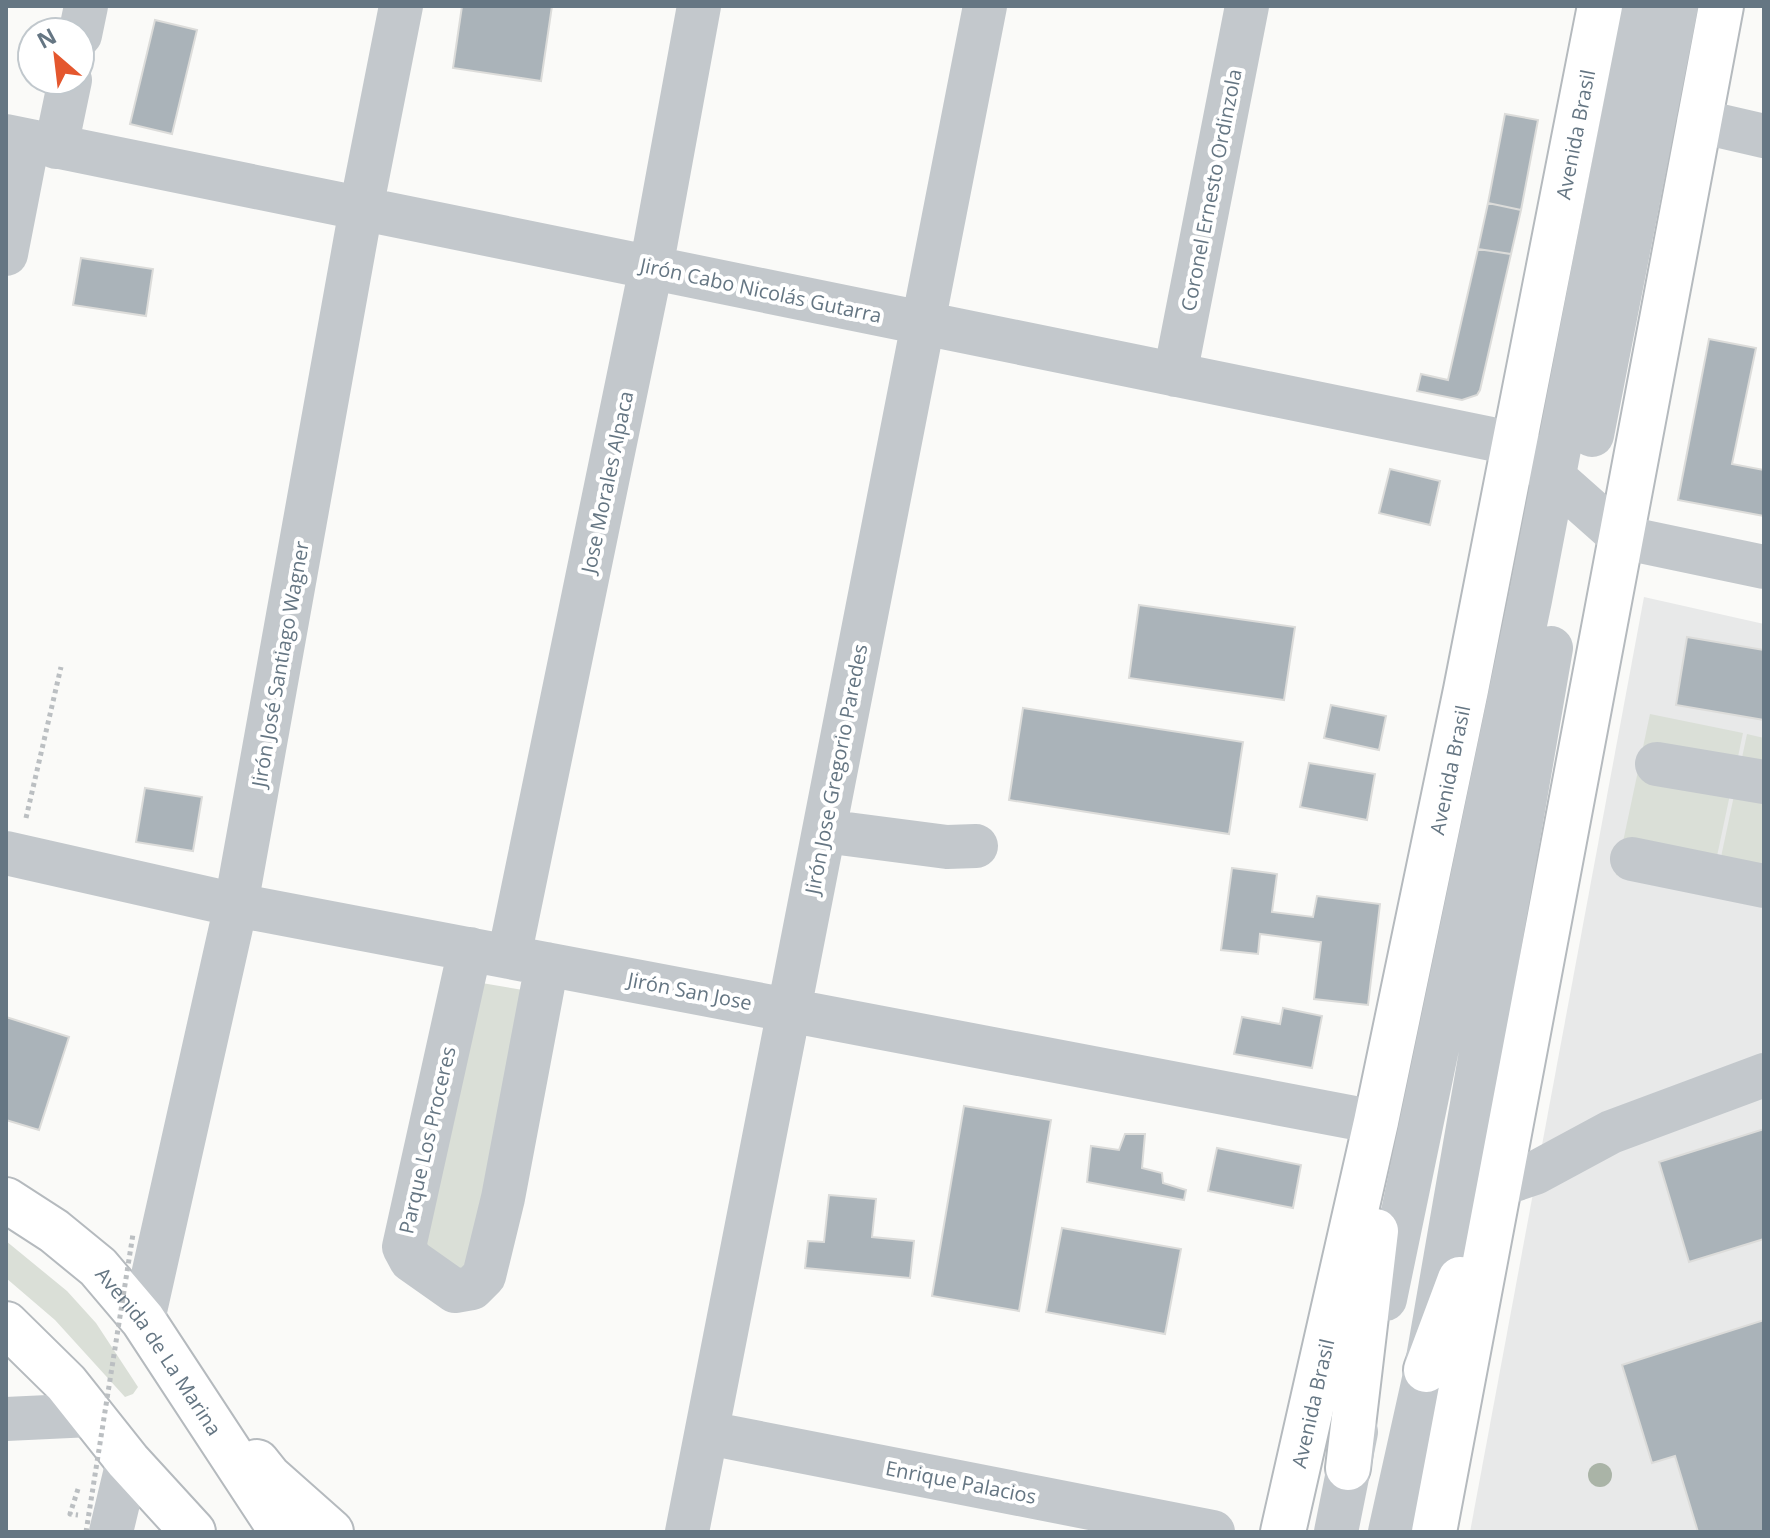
<svg xmlns="http://www.w3.org/2000/svg" width="1770" height="1538" viewBox="0 0 1770 1538" font-family="'Open Sans',sans-serif">
  <style>
    .built { fill: #e8e9e9 }
    .green { fill: #dadfd7 }
    .building { fill: #aab3b9; stroke: #dcdcda; stroke-width: 2 }
    .lines { fill: none; stroke-linecap: round; stroke-linejoin: round }
    .major-casing { stroke: #b5babe; stroke-width: 48 }
    .path { stroke: #bbbfc2; stroke-width: 5; stroke-dasharray: 4 4; stroke-linecap: butt }
    .minor { stroke: #c3c8cc; stroke-width: 44 }
    .major { stroke: #fff; stroke-width: 44 }
    .path-bridge { stroke: #bbbfc2; stroke-width: 5; stroke-dasharray: 4 4; stroke-linecap: butt }
    .tree { fill: #aab4a7 }
    .labels { text-anchor: middle; dominant-baseline: central; stroke-width: 8; stroke-linejoin: round; paint-order: stroke }
    .street-label { font-size: 20px; fill: #657683; stroke: #fff }
  </style>
  <rect width="100%" height="100%" fill="#fafaf8"/>
  <!-- built -->
  <path class="built" d="M1644,597l120,27v908h-294z"/>
  <!-- green -->
  <path class="green" d="M1650,714l93,19 -34,161 -93,-19z
    M1747,734l17,4v168l-51,-11z
    M470,981l53,9 -51,269 -9,13 -45,-26z
    M6,1241l61,50 29,32 42,64 -5,7 -8,3 -70,-77 -49,-42z"/>
  <!-- building -->
  <path class="building" d="M462,6h90l-11,75 -88,-13z
    M155,20l42,10 -25,104 -42,-10z
    M1505,114l33,6 -17,90 -33,-7z
    M1488,203l33,7 -10,44 -33,-5z
    M1478,249l33,5 -31,136 -3,5 -15,5 -45,-9 4,-17 27,6z
    M81,258l72,11 -7,47 -73,-11z
    M1709,339l47,9 -24,116 32,6v46l-86,-16z
    M1390,469l50,12 -10,44 -51,-12z
    M1139,605l156,22 -11,73 -155,-22z
    M1687,637l77,13v70l-88,-15z
    M1331,705l55,11 -7,34 -55,-12z
    M1023,708l220,34 -14,92 -220,-34z
    M1309,763l66,11 -8,46 -67,-13z
    M145,788l57,9 -9,54 -57,-9z
    M1232,868l45,6 -5,38 41,5 4,-21 63,8 -12,101 -54,-6 7,-57 -61,-8 -2,20 -37,-4z
    M1283,1008l39,8 -10,52 -78,-14 8,-37 38,7z
    M6,1017l63,20 -30,93 -33,-10z
    M964,1106l87,14 -32,191 -87,-15z
    M1764,1129v110l-75,23 -30,-100z
    M1125,1134h20l-3,34 20,5 1,10 23,7 -2,10 -97,-18 4,-36 28,4z
    M1217,1148l84,17 -8,43 -85,-17z
    M829,1195l47,4 -4,38 42,4 -4,37 -105,-10 3,-27 16,1z
    M1062,1228l119,21 -16,85 -119,-22z
    M1764,1320v212h-66l-23,-76 -23,7 -30,-98z"/>
  <g class="lines">
    <defs>
      <g id="major">
        <path id="s1" d="M6,1200l48,31 44,36 45,53 139,212"/>
        <path d="M6,1324l60,59 62,78 65,71"/>
        <path d="M1426,1370l34,-91"/>
        <path d="M257,1462l12,15 62,55"/>
        <path d="M1348,1468l28,-237"/>
        <path id="s2" d="M1283,1532l93,-410 90,-432 134,-684"/>
        <path d="M1434,1532l287,-1526"/>
      </g>
    </defs>
    <!-- major casing -->
    <use href="#major" class="major-casing"/>
    <!-- path -->
    <path class="path" d="M26,818l35,-151
      M78,1489l-8,25 8,1"/>
    <!-- minor -->
    <path class="minor" d="M80,35l6,-29
      M1699,121l65,15
      M6,136l1510,308 105,93 143,30
      M56,147l14,-67
      M6,254l22,-113
      M1175,375l72,-369
      M1592,435l84,-429
      M1657,764l107,18
      M824,831l123,16 29,-1
      M6,853l230,52 1140,217
      M1632,859l132,27
      M470,949l-66,298 7,13 44,31 17,-3 12,-12 19,-78 44,-234
      M509,957l142,-689 48,-262
      M1499,1185l36,-12 76,-41 153,-57
      M1385,1299l145,-699 114,-594
      M143,1320l93,-415 125,-696 40,-203
      M6,1419l85,-4
      M708,1433l505,99
      M111,1532l17,-71
      M687,1532l298,-1526
      M1336,1532l20,-100
      M1390,1532l36,-162 125,-722"/>
    <!-- major -->
    <use href="#major" class="major"/>
    <!-- path-bridge -->
    <path class="path-bridge" d="M86,1532l47,-298"/>
  </g>
  <!-- trees -->
  <circle class="tree" cx="1600" cy="1475" r="12"/>
  <g class="labels">
    <!-- street labels -->
    <g class="street-label">
      <text stroke="none"><textPath href="#s2" startOffset="1428">Avenida Brasil</textPath></text>
      <text transform="translate(1211 190) rotate(-79)">Coronel Ernesto Ordinzola</text>
      <text transform="translate(761 290) rotate(12)">Jirón Cabo Nicolás Gutarra</text>
      <text transform="translate(607 482) rotate(-78)">Jose Morales Alpaca</text>
      <text transform="translate(280 664) rotate(-80)">Jirón José Santiago Wagner</text>
      <text transform="translate(836 769) rotate(-79)">Jirón Jose Gregorio Paredes</text>
      <text stroke="none"><textPath href="#s2" startOffset="780">Avenida Brasil</textPath></text>
      <text transform="translate(690 991) rotate(11)">Jirón San Jose</text>
      <text transform="translate(427 1140) rotate(-77)">Parque Los Proceres</text>
      <text stroke="none"><textPath href="#s1" startOffset="218">Avenida de La Marina</textPath></text>
      <text stroke="none"><textPath href="#s2" startOffset="132">Avenida Brasil</textPath></text>
      <text transform="translate(961 1482) rotate(11)">Enrique Palacios</text>
    </g>
  </g>
  <!-- border -->
  <rect width="1770" height="1538" fill="none" stroke="#657683" stroke-width="16"/>
  <!-- north arrow -->
  <g transform="translate(56 56) rotate(332)"><circle r="38" fill="#ffffff" stroke="#c1c8cd" stroke-width="2"/>
  <path d="M0-6L14 30L0 20L-14 30Z" fill="#e4572e"/>
  <text y="-12" font-size="22" font-weight="bold" text-anchor="middle" fill="#657683">N</text>
  </g>
</svg>
